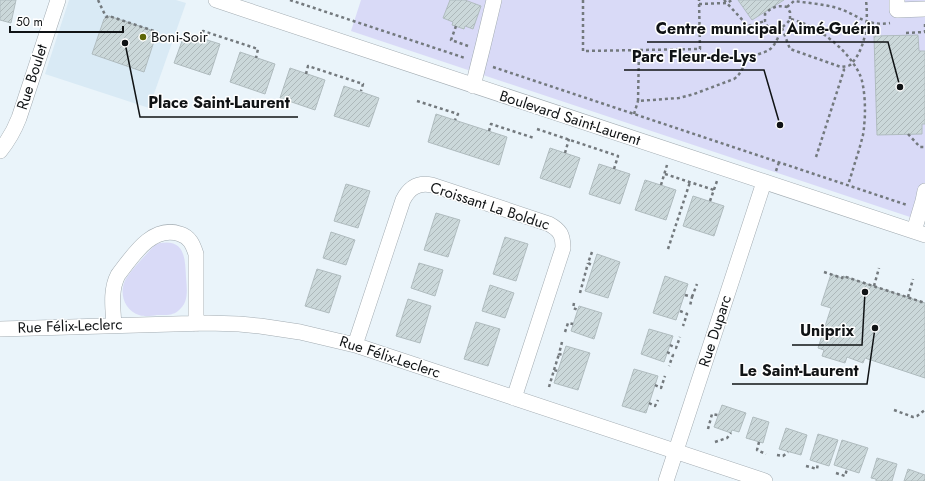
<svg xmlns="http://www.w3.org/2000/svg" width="925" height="481" viewBox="0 0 925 481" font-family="Jost,sans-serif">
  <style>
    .built { fill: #d9eaf5 }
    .green { fill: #d9daf7 }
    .building { fill: url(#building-hatch); stroke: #b0bcbf }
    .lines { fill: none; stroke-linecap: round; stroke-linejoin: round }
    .minor-casing { stroke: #a3acb2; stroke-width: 16 }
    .path { stroke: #73797d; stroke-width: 2.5; stroke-dasharray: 3 3; stroke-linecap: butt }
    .minor { stroke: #fff; stroke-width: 15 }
    .poi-dot { fill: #5d6606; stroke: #fff; stroke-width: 1.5 }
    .labels { text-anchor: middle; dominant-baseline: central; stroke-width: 3; stroke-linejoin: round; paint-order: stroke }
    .poi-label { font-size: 15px; fill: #101315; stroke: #fff; text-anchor: start }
    .street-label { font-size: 15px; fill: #101315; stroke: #fff }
    .leader { fill: none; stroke: #101315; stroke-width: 1.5 }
    .callout-dot { fill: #101315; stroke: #fff; stroke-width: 1.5 }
    .callout-label { font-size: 16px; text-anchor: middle; font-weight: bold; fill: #101315; stroke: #fff; stroke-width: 3; stroke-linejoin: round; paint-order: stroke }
  </style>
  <defs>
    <pattern id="building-hatch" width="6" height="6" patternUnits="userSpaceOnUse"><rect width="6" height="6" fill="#cbd8da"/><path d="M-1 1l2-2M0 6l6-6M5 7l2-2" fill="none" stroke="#adb8ba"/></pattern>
  </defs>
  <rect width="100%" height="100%" fill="#eaf4fa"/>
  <!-- built -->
  <path class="built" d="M69,0h107l10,3 -37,105 -104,-34z"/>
  <!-- green -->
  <path class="green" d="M361,0h564v222l-574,-191z
    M160,243c25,-4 25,15 26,34 1,13 3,26 -8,34 -6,5 -14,4 -21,4 -5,1 -13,2 -18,0 -16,-5 -21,-25 -12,-38 7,-10 16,-19 24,-28l4,-4z"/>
  <!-- building -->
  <path class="building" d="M0,0h16l-5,23 -11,-3z
    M450,0h15l16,6 -8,23 -8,-3 -1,3 -12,-4 1,-3 -10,-4z
    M738,0h46l-32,20z
    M109,16l48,16 -13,40 -52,-18 12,-35z
    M185,33l35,11 -10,31 -36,-12z
    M918,35l1,16h6v73h-3v10l-45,1 -3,-99z
    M240,52l35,12 -10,30 -35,-12z
    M290,68l35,12 -10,30 -35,-12z
    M344,86l35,12 -10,29 -35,-11z
    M436,114l71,23 -8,28 -71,-23z
    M550,148l30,10 -10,30 -30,-10z
    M599,164l31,10 -10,30 -31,-10z
    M645,180l31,10 -10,30 -31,-10z
    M346,184l24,7 -12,37 -24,-7z
    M693,196l31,10 -10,30 -31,-10z
    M436,213l24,7 -12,37 -24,-7z
    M331,232l24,8 -9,25 -23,-7z
    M505,237l23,7 -12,37 -23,-7z
    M597,254l23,8 -12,36 -23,-7z
    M419,263l24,7 -8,26 -24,-8z
    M317,269l24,7 -12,37 -24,-7z
    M831,274l11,4 1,-2 82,27v75l-60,-20 -2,5 -16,-6 -2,6 -23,-7 2,-6 -6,-2 13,-40 -10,-3z
    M665,276l23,8 -12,36 -23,-7z
    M490,285l24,8 -9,25 -23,-7z
    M408,299l23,7 -11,37 -24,-7z
    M579,306l23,7 -8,26 -23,-8z
    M476,322l24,7 -12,37 -24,-7z
    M649,329l24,7 -9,26 -23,-8z
    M566,346l24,7 -12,37 -24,-7z
    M634,369l24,7 -12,37 -24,-7z
    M722,405l24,8 -7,19 -7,-2 -1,3 -17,-6z
    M753,417l16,5 -6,21 -17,-5z
    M786,428l21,7 -6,20 -22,-6z
    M818,434l20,6 -9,26 -19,-6z
    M842,440l26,8 -9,25 -25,-8z
    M877,458l20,6 -5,17h-16v-2l-5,-1z
    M908,469l17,6v6h-21z"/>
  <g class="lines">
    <defs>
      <path id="minor" d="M216,0l709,235
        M897,0v10l28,-1
        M473,86l10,-40 11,-46
        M0,151c8,-10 14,-20 19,-33l39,-118
        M914,231l9,-30 2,-10
        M114,325c-1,-16 -4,-35 4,-50 14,-18 34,-51 62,-41 10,3 13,11 16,20v70
        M0,329l208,-6 31,1 21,2 40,6 55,13 410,136
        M355,345l48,-145c6,-12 15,-18 29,-15l117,39c11,6 14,11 14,24l-49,150
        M666,481l98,-299"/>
    </defs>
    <!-- minor casing -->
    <use href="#minor" class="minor-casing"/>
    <!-- path -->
    <path class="path" d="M98,0l8,17 3,-1 48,16
      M290,0l175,58
      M583,0v51l117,-2 -1,-49
      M724,0l24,26 17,-5
      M699,4l28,-1 5,-3
      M787,7l7,-6c14,2 29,3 43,7 21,6 28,19 53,15
      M790,19v-7l-3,-5c-10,-2 -15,0 -22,7 0,2 0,5 0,7 3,14 21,7 25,-2 5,1 10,3 15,5 21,9 45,29 55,51 5,11 6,38 4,51 0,8 -3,16 -5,24 -4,12 -7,23 -11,35
      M456,26l-5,14 17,6
      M782,28l8,21 51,18c3,-1 6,0 9,-2 3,-2 4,-5 6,-7 11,-18 12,-38 10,-58
      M906,33l19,-1v-8
      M201,38l2,-7 55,18 -2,9
      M639,50l-1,51 41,-3 15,-4 40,-15c8,-6 7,-10 13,-18 5,-7 16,-7 22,-11 7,-5 10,-15 13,-22
      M493,67l414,138
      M306,74l2,-8 55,18 -2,7
      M417,101l41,13 -3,6
      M634,114l4,-13
      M537,129l81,27 -4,13
      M489,131l2,-7 43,14
      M908,134l12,13h5
      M565,153l4,-14
      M816,157l28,-87 -1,-4
      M776,171l3,-9
      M665,174l49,16
      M661,185l6,-20
      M710,201l7,-20
      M668,249l22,-67
      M592,252l-4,11 5,3
      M824,272l18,6 1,-2 82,27
      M874,286l5,-18
      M580,293l8,-30
      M685,295l7,2 -2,9
      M692,297l5,-13
      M908,297l5,-18
      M574,303l-1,5 5,2
      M680,311l7,3 -4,12
      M565,332l3,-9 5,1
      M562,342l-3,12 4,1
      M670,345l6,3 4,-11
      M667,352l6,3 -4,11
      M554,370l5,-16
      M655,385l6,3 4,-12
      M549,387l5,-17 4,1
      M649,403l6,3 3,-6
      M894,410l19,7 4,-1 8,-6
      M708,429l4,-15 6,1
      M715,442l12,-4 4,-5
      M759,442l-2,8 9,4
      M777,455l6,1 5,-4
      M806,466l11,3 1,-6
      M836,473l9,3 2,-7"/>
    <!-- minor -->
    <use href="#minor" class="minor"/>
  </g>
  <!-- markers -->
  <circle class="poi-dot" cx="143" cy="37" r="4"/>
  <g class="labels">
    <!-- poi labels -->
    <g class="poi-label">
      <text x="151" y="37">Boni-Soir</text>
    </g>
    <!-- street labels -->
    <g class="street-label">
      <text transform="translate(32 77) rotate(-72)">Rue Boulet</text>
      <text transform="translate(570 118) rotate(18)">Boulevard Saint-Laurent</text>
      <text transform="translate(490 206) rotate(18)">Croissant La Bolduc</text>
      <text transform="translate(70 326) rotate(-2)">Rue Félix-Leclerc</text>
      <text transform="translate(715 331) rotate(-72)">Rue Duparc</text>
      <text transform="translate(390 357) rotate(18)">Rue Félix-Leclerc</text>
    </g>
  </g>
  <!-- callouts -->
  <path class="leader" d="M900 87L888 42H647M780 125L764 70H624M125 43L140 117H298M865 292L862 345H792M875 328L867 384H732"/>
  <g class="callout-dot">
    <circle cx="900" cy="87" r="4"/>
    <circle cx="780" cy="125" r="4"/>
    <circle cx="125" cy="43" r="4"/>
    <circle cx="865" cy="292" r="4"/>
    <circle cx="875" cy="328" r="4"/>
  </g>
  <g class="callout-label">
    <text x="768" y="34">Centre municipal Aimé-Guérin</text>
    <text x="694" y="62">Parc Fleur-de-Lys</text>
    <text x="219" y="108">Place Saint-Laurent</text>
    <text x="827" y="336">Uniprix</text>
    <text x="799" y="376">Le Saint-Laurent</text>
  </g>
  <!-- scale -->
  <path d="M10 26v6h113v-6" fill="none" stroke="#101315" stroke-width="2"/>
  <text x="16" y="26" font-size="12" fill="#101315" stroke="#ffffff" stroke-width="3" paint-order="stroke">50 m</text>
</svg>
